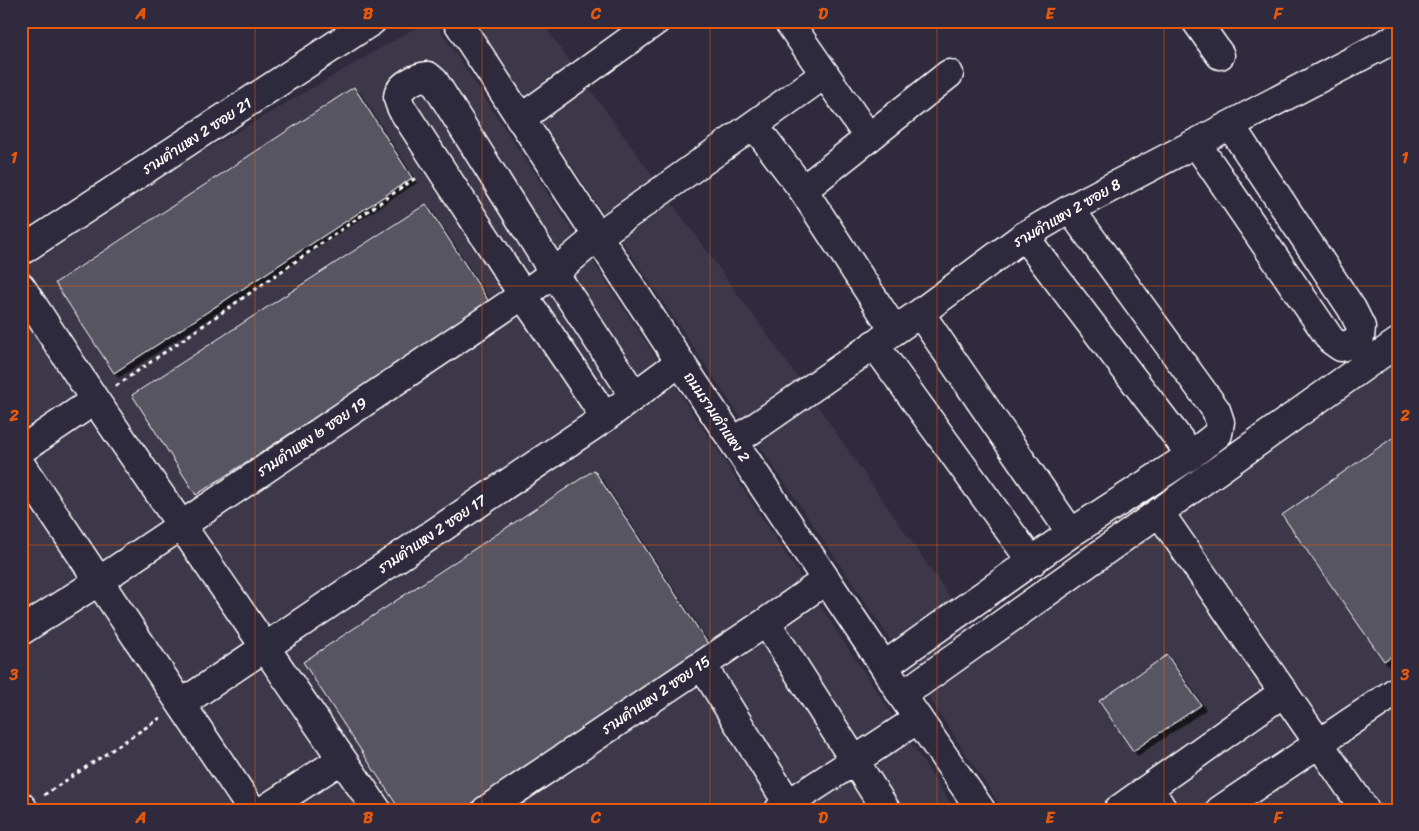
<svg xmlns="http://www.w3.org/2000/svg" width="1419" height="831" viewBox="0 0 1419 831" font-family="Sriracha,'Playpen Sans Thai',sans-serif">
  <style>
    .built { fill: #3c3749 }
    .building { fill: #595564; stroke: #fff; filter: url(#shadow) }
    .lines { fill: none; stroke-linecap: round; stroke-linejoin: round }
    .minor-casing { stroke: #fff; stroke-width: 31 }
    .major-casing { stroke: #fff; stroke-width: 31 }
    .path { stroke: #fff; stroke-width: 3; stroke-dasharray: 4 4; stroke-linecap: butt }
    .minor { stroke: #2f2a3d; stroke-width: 28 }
    .major { stroke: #2f2a3d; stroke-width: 28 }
    .grid { fill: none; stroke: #e8590c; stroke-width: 1; stroke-opacity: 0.55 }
    .labels { text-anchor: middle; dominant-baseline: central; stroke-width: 4; stroke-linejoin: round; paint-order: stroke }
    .street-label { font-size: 15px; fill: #fff; stroke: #2f2a3d }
    .neatline { fill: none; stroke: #e8590c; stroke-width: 2 }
    .grid-label { font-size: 16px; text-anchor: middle; font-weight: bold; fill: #e8590c }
  </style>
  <defs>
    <filter id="shadow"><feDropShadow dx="4.5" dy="4.5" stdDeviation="0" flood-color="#0009"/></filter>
  </defs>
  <rect width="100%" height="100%" fill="#2f2a3d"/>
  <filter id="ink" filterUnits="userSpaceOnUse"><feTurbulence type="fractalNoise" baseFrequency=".02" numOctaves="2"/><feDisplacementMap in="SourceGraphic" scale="10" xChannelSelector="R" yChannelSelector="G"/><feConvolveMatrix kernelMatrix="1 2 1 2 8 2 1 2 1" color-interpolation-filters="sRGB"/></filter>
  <g filter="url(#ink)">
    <!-- built -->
    <path class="built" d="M427,21h7l521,789h-934v-552z
      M474,21h67l258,358 175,253 424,-303v481h-395l-89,-135z"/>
    <!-- building -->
    <path class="building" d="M354,87l58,91 -298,195 -59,-90z
      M426,204l64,99 -294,192 -64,-100z
      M1398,434v218l-14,9 -102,-146z
      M594,470l116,177 -247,163h-63l-97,-148z
      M1167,655l34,50 -68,46 -34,-50z"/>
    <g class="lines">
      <defs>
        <path id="minor" d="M788,21l81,117
          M1196,21l24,34
          M520,119l136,-98
          M754,125l49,65
          M1196,143l135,197 10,7 9,-3 10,-6 1,-11 -9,-18 -122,-184
          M1024,236l167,219
          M21,251l351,-230
          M21,287l74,113 282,410
          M920,313l151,220
          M894,330l-91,-140 146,-116
          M874,344l158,218
          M605,417l-82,-122 -121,-186c-2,-4 -4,-8 -4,-12 1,-12 19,-20 30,-21l6,5 120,192 80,122
          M734,442l186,-129 104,-77 46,-27 328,-172
          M21,450l74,-50
          M21,465l231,345
          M1159,512l206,298
          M766,622l120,188
          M21,631l78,-50 424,-286 31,-22 44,-37 227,-162
          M702,665l90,145
          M884,666l187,-133 120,-78 27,-21 2,-12 -4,-12 -146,-201
          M901,694l17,-10 480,-342
          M181,704l422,-285 77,-57
          M1149,788l14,22
          M21,806l3,4
          M264,810l78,-51
          M486,810l280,-188 60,-42
          M779,810l139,-91
          M1118,810l166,-118
          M1220,810l178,-120"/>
        <path id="major" d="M457,21l223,341 204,304 17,28 80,116"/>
      </defs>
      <!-- minor casing -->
      <use href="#minor" class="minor-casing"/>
      <!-- major casing -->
      <use href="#major" class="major-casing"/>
      <!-- path -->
      <path class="path" d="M116,386l301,-209
        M44,795l116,-77"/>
      <!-- minor -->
      <use href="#minor" class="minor"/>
      <!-- major -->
      <use href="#major" class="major"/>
    </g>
  </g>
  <!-- grid -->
  <path class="grid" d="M255,21v789M482,21v789M710,21v789M937,21v789M1164,21v789M21,286h1377M21,545h1377"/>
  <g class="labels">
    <!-- street labels -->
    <g class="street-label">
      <text transform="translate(197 136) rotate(-33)">รามคำแหง 2 ซอย 21</text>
      <text transform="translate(1067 213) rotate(-30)">รามคำแหง 2 ซอย 8</text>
      <text transform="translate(717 417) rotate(56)">ถนนรามคำแหง 2</text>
      <text transform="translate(312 437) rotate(-34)">รามคำแหง ๒ ซอย 19</text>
      <text transform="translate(432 534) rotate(-34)">รามคำแหง 2 ซอย 17</text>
      <text transform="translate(656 695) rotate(-34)">รามคำแหง 2 ซอย 15</text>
    </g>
  </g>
  <!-- margin -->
  <rect width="1419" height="831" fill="none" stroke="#2f2a3d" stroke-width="55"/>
  <rect x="28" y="28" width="1364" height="776" class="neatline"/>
  <g class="grid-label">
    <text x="141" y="19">A</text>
    <text x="368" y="19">B</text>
    <text x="596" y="19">C</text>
    <text x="823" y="19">D</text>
    <text x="1050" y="19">E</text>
    <text x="1278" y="19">F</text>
    <text x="14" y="163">1</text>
    <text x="1405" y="163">1</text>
    <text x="14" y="421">2</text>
    <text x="1405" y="421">2</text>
    <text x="14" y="680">3</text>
    <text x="1405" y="680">3</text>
    <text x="141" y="823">A</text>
    <text x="368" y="823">B</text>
    <text x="596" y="823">C</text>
    <text x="823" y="823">D</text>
    <text x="1050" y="823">E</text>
    <text x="1278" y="823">F</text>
  </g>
</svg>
